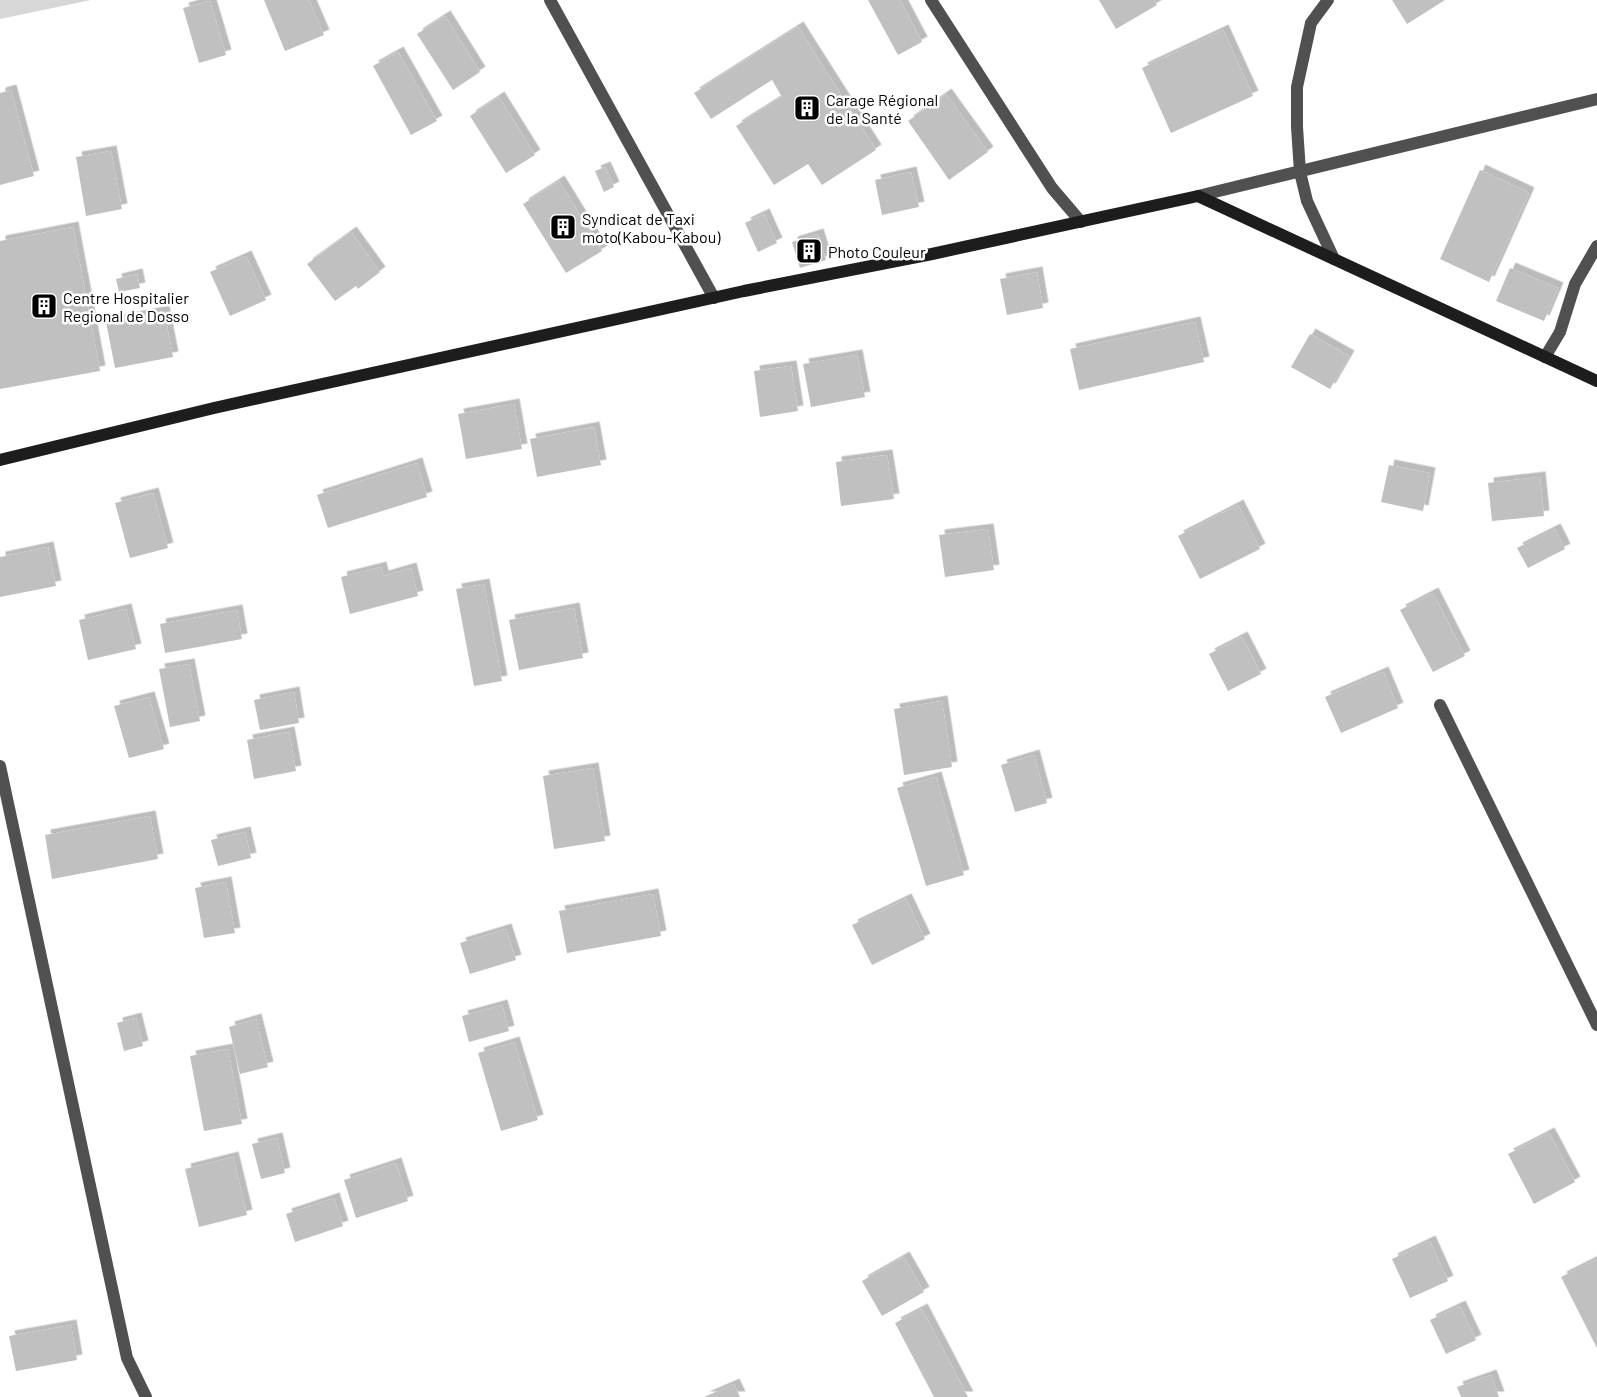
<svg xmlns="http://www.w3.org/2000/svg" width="1597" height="1397" viewBox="0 0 1597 1397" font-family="Barlow,sans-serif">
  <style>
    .pitch { fill: #d7d7d7 }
    .building { fill: #c0c0c0; filter: url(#shadow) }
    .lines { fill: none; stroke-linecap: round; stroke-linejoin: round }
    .lane { stroke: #505050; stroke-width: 12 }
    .street { stroke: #505050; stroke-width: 12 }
    .secondary { stroke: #1d1d1d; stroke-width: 12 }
    .labels { text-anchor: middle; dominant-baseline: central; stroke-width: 5; stroke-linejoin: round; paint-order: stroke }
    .poi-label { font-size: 16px; fill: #000; stroke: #fff; text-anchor: start }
  </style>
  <defs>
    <filter id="shadow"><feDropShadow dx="5.5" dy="-5.5" stdDeviation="0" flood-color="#0004"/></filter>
  </defs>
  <rect width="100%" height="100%" fill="#fff"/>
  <!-- pitch -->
  <path class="pitch" d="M0,0h91l-91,19z"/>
  <!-- building -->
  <path class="building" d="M264,0h45l15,35 -39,16z
    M868,0h32l22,42 -24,13z
    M1099,0h55l3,5 -41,24z
    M1392,0h53l-38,24z
    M210,1l16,54 -27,8 -16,-55z
    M445,16l35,56 -27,18 -36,-56z
    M798,27l78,123 -54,35 -14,-21 -34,21 -38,-59 46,-29 -10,-17 -61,39 -17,-26z
    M1223,30l30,66 -82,37 -29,-65z
    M398,52l39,69 -26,14 -38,-69z
    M11,90l23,86 -34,9v-92z
    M946,94l42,58 -39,28 -41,-59z
    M499,97l36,58 -29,18 -36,-57z
    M111,151l11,58 -36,7 -10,-59z
    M605,167l9,20 -10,5 -9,-21z
    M1480,170l49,23 -40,89 -49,-23z
    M911,172l8,35 -37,8 -7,-35z
    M559,181l43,70 -36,22 -43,-69z
    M764,214l13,29 -19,9 -13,-29z
    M73,227l27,144 -100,18v-148z
    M351,232l29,40 -22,17 -2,-3 -21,15 -28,-37z
    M818,234l8,26 -26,8 -8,-26z
    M246,256l20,44 -36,16 -20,-44z
    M1510,268l48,20 -14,33 -48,-20z
    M1037,272l6,36 -36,7 -7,-36z
    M137,274l3,14 -21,4 -3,-13z
    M164,311l9,46 -58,11 -9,-46z
    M1195,322l9,40 -125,28 -9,-41z
    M1310,334l39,22 -19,33 -39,-22z
    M857,355l8,42 -54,10 -8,-43z
    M791,366l7,45 -38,6 -6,-46z
    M514,404l8,45 -56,10 -8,-45z
    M594,427l7,38 -64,12 -7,-38z
    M887,455l7,44 -53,7 -5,-44z
    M417,463l10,34 -99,31 -11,-33z
    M1389,465l41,8 -7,38 -42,-9z
    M1540,477l4,39 -52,5 -4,-38z
    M153,493l15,55 -38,10 -15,-55z
    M1238,505l22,44 -60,30 -22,-43z
    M988,529l6,41 -49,7 -6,-42z
    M1555,529l10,20 -37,19 -11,-20z
    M48,547l8,39 -56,11v-40z
    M381,567l2,9 28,-8 7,28 -68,18 -9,-37z
    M484,584l18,97 -28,5 -18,-97z
    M1433,593l32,63 -32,16 -33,-62z
    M574,608l9,50 -64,12 -10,-50z
    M126,609l10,40 -48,11 -9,-40z
    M237,610l5,29 -77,14 -5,-29z
    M1242,637l19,37 -33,17 -19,-37z
    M189,664l11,57 -30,6 -11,-58z
    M1383,672l15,36 -57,25 -16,-36z
    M294,692l5,31 -39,7 -6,-30z
    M149,697l15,52 -35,9 -15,-52z
    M942,701l10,66 -48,8 -10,-66z
    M289,732l7,39 -42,8 -7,-39z
    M1034,755l13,48 -32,9 -14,-47z
    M593,768l12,73 -51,8 -11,-73z
    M936,777l28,98 -38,11 -29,-98z
    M150,816l8,43 -106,20 -7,-44z
    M245,832l6,26 -33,8 -7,-26z
    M226,882l9,51 -31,5 -9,-50z
    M653,894l8,42 -94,17 -8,-42z
    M906,899l19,40 -53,26 -20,-40z
    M506,929l10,31 -46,14 -10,-31z
    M502,1005l7,26 -40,11 -7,-26z
    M136,1018l7,28 -19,5 -7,-28z
    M256,1019l12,48 -28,7 -11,-47z
    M514,1042l24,78 -37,11 -23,-78z
    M228,1049l14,75 -38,7 -14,-75z
    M1549,1133l26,49 -41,22 -26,-50z
    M277,1138l8,35 -24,6 -9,-35z
    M233,1157l14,58 -48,12 -14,-58z
    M396,1163l12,38 -52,17 -12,-38z
    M334,1198l9,28 -48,16 -9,-28z
    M1430,1241l18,40 -38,17 -18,-39z
    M904,1257l20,35 -42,24 -20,-35z
    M1597,1259v89l-36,-71z
    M1460,1306l16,34 -30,14 -16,-34z
    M922,1309l46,88h-34l-39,-74z
    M71,1325l6,35 -61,11 -7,-35z
    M1491,1375l8,22h-38l-4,-10z
    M734,1384l6,13h-36z"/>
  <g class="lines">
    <!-- lane -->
    <path class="lane" d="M1328,0l-17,23 -14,64v40l3,45 7,29 27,58
      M1545,357l15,-25 15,-48 22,-38"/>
    <!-- street -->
    <path class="street" d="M550,0l164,298
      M931,0l121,188 29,34
      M1198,196l399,-97
      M1440,705l157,320
      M0,766l127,592 19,39"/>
    <!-- secondary -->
    <path class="secondary" d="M0,460l214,-52 530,-117 188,-37 266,-58 399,185"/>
  </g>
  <!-- icons -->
  <defs>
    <symbol id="building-square" viewBox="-11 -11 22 22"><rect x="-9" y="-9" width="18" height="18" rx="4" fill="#000" stroke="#fff"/><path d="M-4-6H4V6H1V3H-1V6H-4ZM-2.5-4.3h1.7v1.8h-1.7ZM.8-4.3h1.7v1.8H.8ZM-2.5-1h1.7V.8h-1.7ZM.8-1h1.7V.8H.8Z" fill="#fff"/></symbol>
  </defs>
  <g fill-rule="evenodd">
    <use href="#building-square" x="792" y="93" width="30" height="30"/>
    <use href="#building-square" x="548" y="212" width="30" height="30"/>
    <use href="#building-square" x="794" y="236" width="30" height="30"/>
    <use href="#building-square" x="29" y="291" width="30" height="30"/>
  </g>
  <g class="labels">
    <!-- poi labels -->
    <g class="poi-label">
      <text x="826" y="99">Carage Régional<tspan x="826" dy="18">de la Santé</tspan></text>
      <text x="582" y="218">Syndicat de Taxi<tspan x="582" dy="18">moto(Kabou-Kabou)</tspan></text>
      <text x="828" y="251">Photo Couleur</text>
      <text x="63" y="297">Centre Hospitalier<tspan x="63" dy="18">Regional de Dosso</tspan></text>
    </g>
  </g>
</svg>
